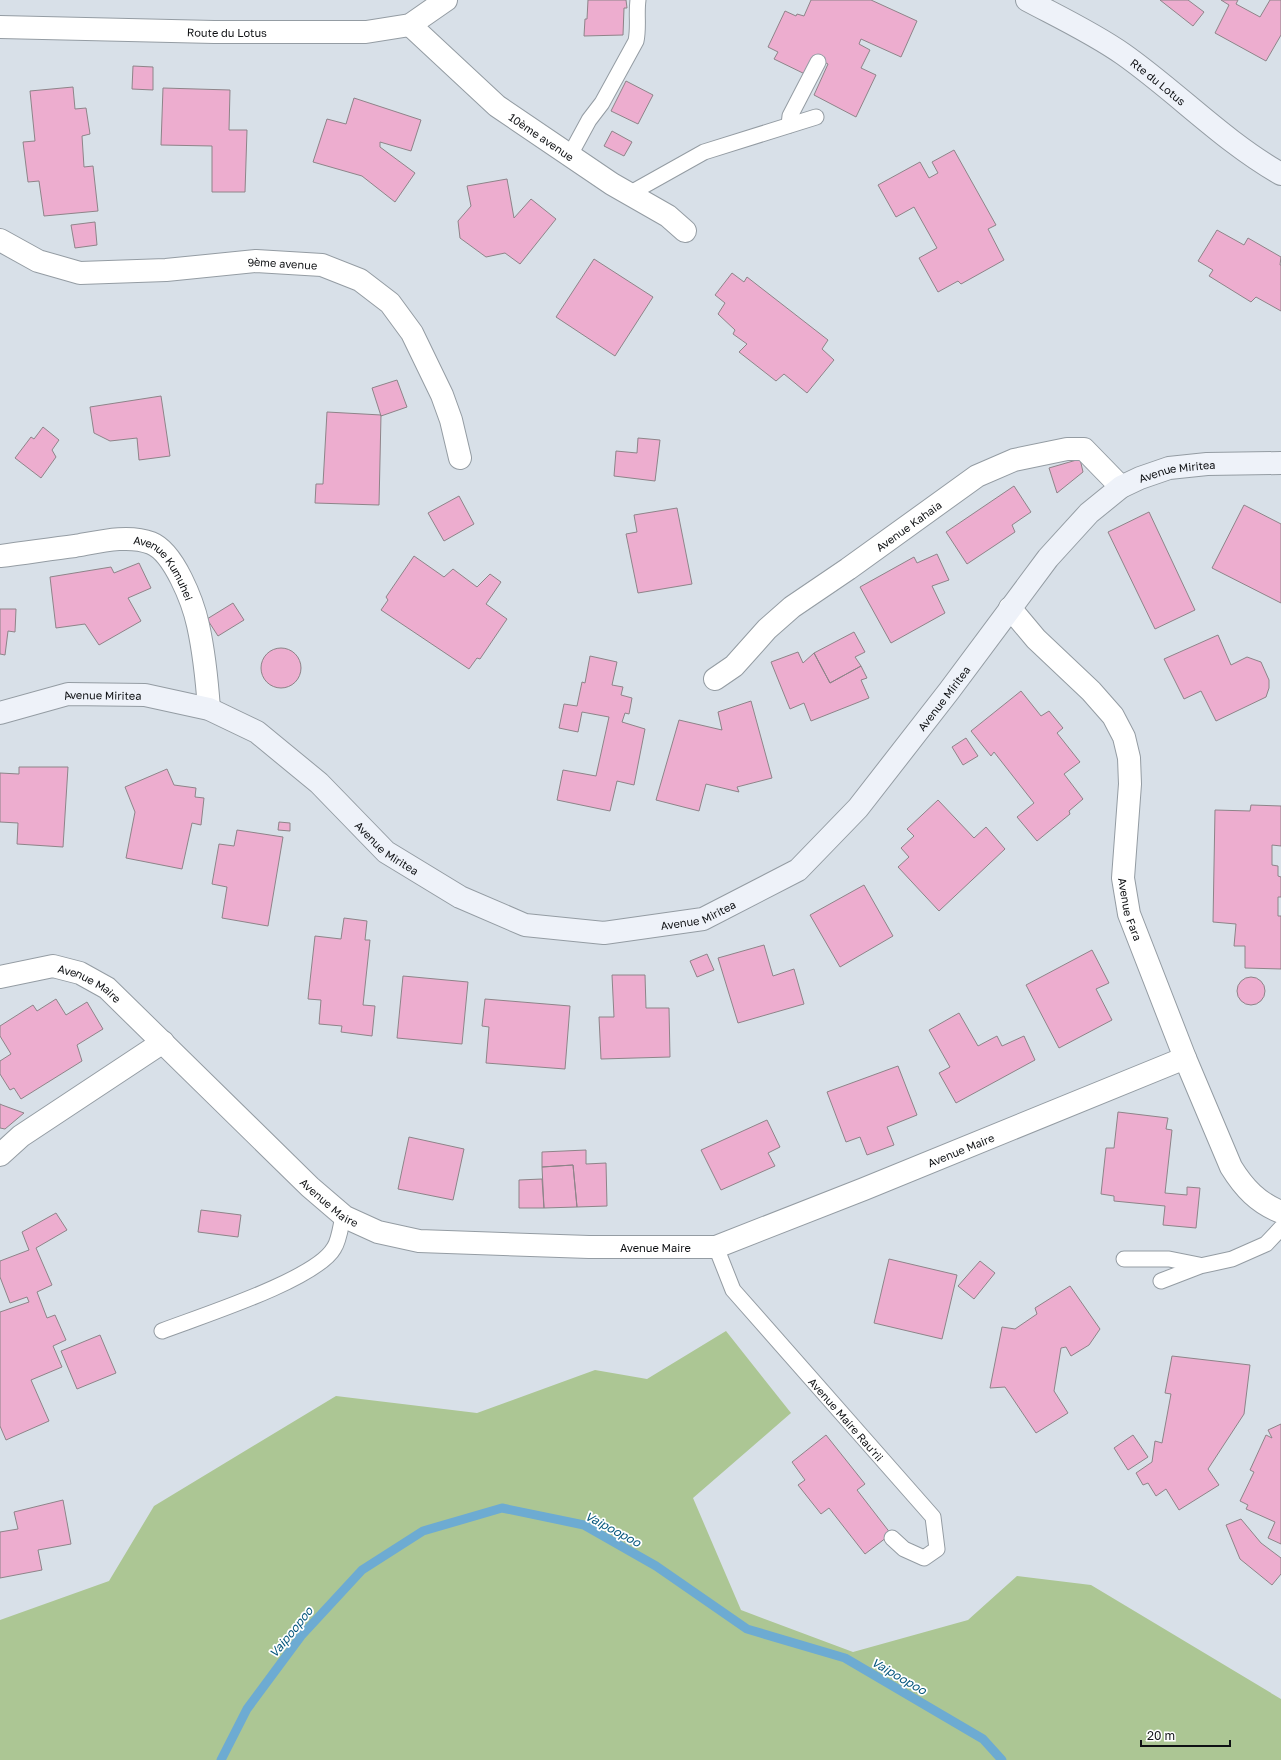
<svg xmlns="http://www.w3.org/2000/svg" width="1281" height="1760" viewBox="0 0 1281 1760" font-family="'Golos Text',sans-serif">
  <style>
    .green { fill: #acc694 }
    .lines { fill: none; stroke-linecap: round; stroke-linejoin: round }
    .stream { stroke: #6dabd2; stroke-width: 9 }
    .building { fill: #edadcf; stroke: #8e8489 }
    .service-casing { stroke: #949ca3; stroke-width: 17 }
    .minor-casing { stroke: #949ca3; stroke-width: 24 }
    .secondary-casing { stroke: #949ca3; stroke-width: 24 }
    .service { stroke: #fff; stroke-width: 15 }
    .minor { stroke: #fff; stroke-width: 22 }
    .secondary { stroke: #eef2f9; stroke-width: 22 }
    .labels { text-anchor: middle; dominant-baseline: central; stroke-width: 3.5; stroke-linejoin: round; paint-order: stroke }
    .street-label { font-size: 11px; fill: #0f1114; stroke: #fff }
    .water-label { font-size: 12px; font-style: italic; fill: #04567c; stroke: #fff }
  </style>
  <rect width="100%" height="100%" fill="#d8e0e8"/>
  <!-- green -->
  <path class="green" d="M726,1331l65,82 -98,85 48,112 112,42 115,-32 49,-44 74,9 190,114v61h-1281v-140l109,-39 45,-75 182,-110 141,17 118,-43 52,9z"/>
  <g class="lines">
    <!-- stream -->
    <path class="stream" d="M221,1760l26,-51 54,-73 61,-66 61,-39 79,-23 82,17 72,41 91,63 98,29 138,81 19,21"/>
  </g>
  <!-- building -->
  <path class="building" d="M588,0h38l1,8h-3l-1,27 -39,1 1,-17h2z
    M811,0h60l46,21 -16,36 -40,-18 -2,5 11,6 -9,18 15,7 -20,42 -42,-22 14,-31 -10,-5 -9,17 -35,-17 4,-7 -10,-5 17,-36 11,5 1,-2 7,2z
    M1160,0h28l16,12 -11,14z
    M1221,0h17l-2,4 24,13 10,-17h11v35l-15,26 -51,-28 14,-28z
    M133,66l20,1v23l-21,-1z
    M626,81l27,14 -15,29 -27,-13z
    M73,87l2,22 11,-1 4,26 -8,2 2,31 9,-1 5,45 -54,5 -5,-35 -11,1 -5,-40 12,-1 -5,-50z
    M163,88l67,2 -1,40h18l-2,62h-33v-46l-51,-1z
    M354,98l67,22 -10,31 -31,-9v5l35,26 -20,29 -33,-26 -49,-14 14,-43 19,5z
    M612,131l20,11 -8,14 -20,-10z
    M954,150l42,75 -8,4 16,31 -43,24 -3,-3 -20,11 -19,-34 18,-10 -23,-41 -18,10 -18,-32 42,-23 9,16 9,-5 -6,-11z
    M507,179l7,39 17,-19 25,20 -36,45 -15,-11 -19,4 -26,-19 -2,-17 13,-15 -4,-20z
    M95,222l2,23 -22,3 -4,-23z
    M1217,230l27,15 4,-7 33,19 -1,8h1v46l-25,-14 -5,5 -42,-26 4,-6 -15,-9z
    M594,259l59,38 -38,59 -59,-39z
    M732,273l12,9 3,-5 81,63 -6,9 12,11 -27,33 -23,-19 -8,7 -37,-29 8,-8 -14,-10 2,-4 -17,-16 7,-11 -10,-8z
    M397,380l10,27 -26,9 -9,-28z
    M161,396l9,60 -31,4 -2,-22 -27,3 -16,-8 -4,-26z
    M327,412l54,3 -2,90 -64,-2 1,-19h7z
    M43,427l16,13 -7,10 4,7 -15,21 -26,-20 16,-21 3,2z
    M638,438l22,2 -5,41 -41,-5 2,-25 21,2z
    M1080,459l3,13 -26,21 -8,-25z
    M1014,486l17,26 -19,13 3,7 -48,32 -21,-32z
    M459,496l15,28 -30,17 -16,-28z
    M1244,505l37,19v79l-69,-35z
    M677,508l15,76 -54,9 -12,-59 11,-2 -3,-17z
    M1149,512l46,98 -40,19 -47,-97z
    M937,554l12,26 -17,6 13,27 -54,30 -31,-56 54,-30 3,6z
    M414,556l30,21 9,-8 24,18 13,-13 11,8 -15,22 21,15 -27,40 -3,-1 -8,11 -88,-59 7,-10 -2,-3z
    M139,563l12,25 -23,10 13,23 -42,24 -14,-21 -29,4 -6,-51 61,-10 3,6z
    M233,603l11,17 -26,16 -11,-17z
    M0,609h16l-1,23 -7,-1 -3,24 -5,-1z
    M854,632l11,20 -10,5 6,9 -31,17 -16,-30z
    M1218,635l13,30 16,-8 14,5 8,18v8l-3,9 -50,24 -15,-30 -17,8 -20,-40z
    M261 668a20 20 0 1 1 40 0a20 20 0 1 1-40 0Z
    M798,652l5,11 11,-10 16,30 31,-17 6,12 -6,2 8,18 -58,23 -7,-18 -14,6 -19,-47z
    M590,656l27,6 -5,23 11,2 -2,8 11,3 -3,16 -4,-1 -3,9 23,7 -11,56 -17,-4 -7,30 -53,-11 6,-30 33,6 13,-59 -27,-5 -4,20 -19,-4 5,-24 13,2 5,-24 3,1z
    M1021,691l20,25 8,-5 14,17 -6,5 23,29 -16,12 19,25 -14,12 1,3 -33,27 -20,-24 17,-14 -40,-51 -3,4 -20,-25z
    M751,701l21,77 -35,9 2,5 -33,-8 -7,27 -43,-11 23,-80 43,10 -4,-18z
    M966,738l12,18 -15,9 -11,-18z
    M19,767h49l-5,80 -46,-3 1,-21 -18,-1v-49l19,1z
    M167,769l7,16 22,3 -1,9 9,1 -3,27 -9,-2 -10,46 -56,-11 9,-46 -10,-25z
    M938,800l36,38 12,-11 19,22 -66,62 -41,-44 11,-10 -8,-9 13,-12 -7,-7z
    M1251,805l30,1v40l-9,-1v20l6,1v10l3,1v20h-3v19h3v53l-36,-1v-22h-11l2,-22 -23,-2 2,-112 35,1z
    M279,822l11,1v8l-12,-1z
    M237,830l46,7 -15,89 -46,-8 5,-31 -15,-3 7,-40 15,2z
    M864,885l29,51 -53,31 -30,-52z
    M344,918l23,3 -2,19h5l-7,65 12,1 -3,30 -31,-4 1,-6 -23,-2 2,-24 -13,-1 7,-63 26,3z
    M764,945l9,31 21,-7 10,35 -66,19 -20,-65z
    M1092,950l17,33 -13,6 16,31 -53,28 -33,-63z
    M707,954l7,16 -17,7 -7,-16z
    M612,975h33l1,33h23l1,49 -69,2 -2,-42h15z
    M403,976l65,6 -6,62 -65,-6z
    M1237 991a14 14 0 1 1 28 0a14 14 0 1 1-28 0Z
    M56,999l10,16 21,-13 16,27 -26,16 5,16 -61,38 -7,-11 -4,2 -10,-16v-13l11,-7 -11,-18v-10l33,-21 4,6z
    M485,999l85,7 -5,63 -79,-6 3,-36 -7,-1z
    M959,1013l19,33 19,-10 5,10 22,-10 11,24 -79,43 -17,-30 11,-6 -21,-37z
    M898,1066l19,49 -30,12 7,18 -27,10 -7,-18 -14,5 -19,-50z
    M0,1104l2,1 22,8 -19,16 -5,-1z
    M1118,1112l50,6 -2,11 6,1 -7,63 22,2v-8l13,1 -4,40 -33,-3 2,-19 -51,-5v-5l-13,-2 5,-46h8z
    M767,1120l13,27 -12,6 7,13 -54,24 -20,-40z
    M409,1137l55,12 -11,51 -55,-11z
    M586,1150v14l20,-1 1,43 -30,1 -4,-42 -31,2v-15z
    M573,1165l4,42 -33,1 -2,-41z
    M542,1179l2,29h-25v-28z
    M201,1210l40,5 -3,22 -40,-5z
    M56,1213l11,17 -31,18 16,37 -15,7 10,26 8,-3 11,25 -13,6 9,21 -31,13 18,41 -43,19 -6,-14v-114l29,-10 -2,-5 -17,6 -10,-26v-16l29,-11 -7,-18z
    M889,1259l68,16 -15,64 -68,-16z
    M980,1261l15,12 -21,26 -16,-13z
    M1070,1286l30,43 -11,16 -18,11 -5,-9 -5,1 -7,43 14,22 -32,20 -31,-46 -15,1 12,-61 13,2 22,-15 -2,-6z
    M100,1335l16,38 -39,16 -16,-38z
    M1172,1356l78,9 -6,49 -36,55 11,16 -40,25 -13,-21 -10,7 -8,-13 -5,2 -7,-12 16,-11 3,-21 7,2 9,-49 -6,-1z
    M1281,1424v120l-13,-6 7,-16 -29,-13 2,-4 -8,-4 14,-29 -4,-2 16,-35 6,3 -4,-8z
    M826,1435l39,49 -8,6 34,44 -26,20 -36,-46 -8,6 -23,-29 7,-5 -13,-18z
    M1133,1435l15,22 -20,13 -14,-22z
    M63,1500l8,44 -33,6 4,20 -42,8v-46l18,-3 -4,-17z
    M1241,1519l20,24 20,15v16l-9,11 -32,-26 -14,-34z"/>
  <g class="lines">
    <defs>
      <g id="service">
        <path d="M789,125l1,-9 28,-54"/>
        <path d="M570,155l19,-35 13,-17 34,-62c3,-14 0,-27 2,-41"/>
        <path d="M629,194l75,-42 112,-35"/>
        <path id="s1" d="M716,1247l17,43 200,227 4,32 -13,9 -20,-9 -12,-11"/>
        <path d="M1124,1259h45l30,6"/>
        <path d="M1161,1281l39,-15 32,-7 34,-15 15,-16"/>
        <path d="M162,1331c36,-14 154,-51 172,-83 5,-7 7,-23 9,-32"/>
      </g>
      <g id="minor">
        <path id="s2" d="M410,25l87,81 115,78 56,32 17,15"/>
        <path id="s3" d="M0,27l214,5h152l44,-7 36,-25"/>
        <path id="s4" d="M0,240l38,21 42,12 86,-3 90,-9 66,4 38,15 30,23 22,30 30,62 9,25 9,38"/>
        <path id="s5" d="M0,556c25,-3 50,-7 75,-10 23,-4 53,-12 76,-3 23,9 42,59 47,82 6,27 9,56 11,84"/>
        <path id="s6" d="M1010,608l26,31 55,52 22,25 11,21 5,21 1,26 -7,94 6,36 56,144 46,109c13,21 27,36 50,45"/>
        <path id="s7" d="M715,679l19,-13 33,-37 25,-22 56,-38 129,-93 37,-16 53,-11h17l37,38"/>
        <path id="s8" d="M0,977l53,-11 27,7 27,15 203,199 35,30 33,15 41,9 170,6h127l148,-58 321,-131"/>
        <path d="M0,1155l21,-19 142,-94"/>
      </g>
      <g id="secondary">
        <path id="s9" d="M1027,0c32,17 66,33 96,54 54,38 100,87 158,120"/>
        <path id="s10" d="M0,713l68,-19 77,1 64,14 48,23 62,51 67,69 74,45 65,28 79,8 99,-14 95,-49 60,-62 91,-117 99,-133 41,-45 32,-26 19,-9 29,-10 38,-4 74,-1"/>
      </g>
    </defs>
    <!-- service casing -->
    <use href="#service" class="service-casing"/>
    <!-- minor casing -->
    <use href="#minor" class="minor-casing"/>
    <!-- secondary casing -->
    <use href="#secondary" class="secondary-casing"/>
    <!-- service -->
    <use href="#service" class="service"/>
    <!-- minor -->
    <use href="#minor" class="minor"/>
    <!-- secondary -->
    <use href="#secondary" class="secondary"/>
  </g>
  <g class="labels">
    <!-- street labels -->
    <g class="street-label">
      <text stroke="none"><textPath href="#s3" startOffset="227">Route du Lotus</textPath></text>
      <text stroke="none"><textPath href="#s9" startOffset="155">Rte du Lotus</textPath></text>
      <text stroke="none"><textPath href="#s2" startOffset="173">10ème avenue</textPath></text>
      <text stroke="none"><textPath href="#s4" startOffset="290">9ème avenue</textPath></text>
      <text stroke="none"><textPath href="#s10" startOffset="1448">Avenue Miritea</textPath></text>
      <text stroke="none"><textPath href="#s7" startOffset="248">Avenue Kahaia</textPath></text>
      <text stroke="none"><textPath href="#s5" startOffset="179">Avenue Kumuhei</textPath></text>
      <text stroke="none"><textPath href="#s10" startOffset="105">Avenue Miritea</textPath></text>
      <text stroke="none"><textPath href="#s10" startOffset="1112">Avenue Miritea</textPath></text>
      <text stroke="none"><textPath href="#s10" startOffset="441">Avenue Miritea</textPath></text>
      <text stroke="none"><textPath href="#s6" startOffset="347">Avenue Fara</textPath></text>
      <text stroke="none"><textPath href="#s10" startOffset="776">Avenue Miritea</textPath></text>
      <text stroke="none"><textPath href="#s8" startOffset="95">Avenue Maire</textPath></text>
      <text stroke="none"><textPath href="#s8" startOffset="1082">Avenue Maire</textPath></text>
      <text stroke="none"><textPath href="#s8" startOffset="422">Avenue Maire</textPath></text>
      <text stroke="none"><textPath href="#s8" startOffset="758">Avenue Maire</textPath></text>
      <text stroke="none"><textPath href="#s1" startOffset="218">Avenue Maire Rau'rii</textPath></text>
    </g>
    <!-- water labels -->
    <g class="water-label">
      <text transform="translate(613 1529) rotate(28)">Vaipoopoo</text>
      <text transform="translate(291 1632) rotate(-51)">Vaipoopoo</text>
      <text transform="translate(899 1676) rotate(30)">Vaipoopoo</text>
    </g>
  </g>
  <!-- scale -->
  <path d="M1141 1740v6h89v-6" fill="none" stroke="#0f1114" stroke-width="2"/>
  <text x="1147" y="1740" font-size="12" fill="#0f1114" stroke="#ffffff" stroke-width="3" paint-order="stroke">20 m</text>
</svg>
